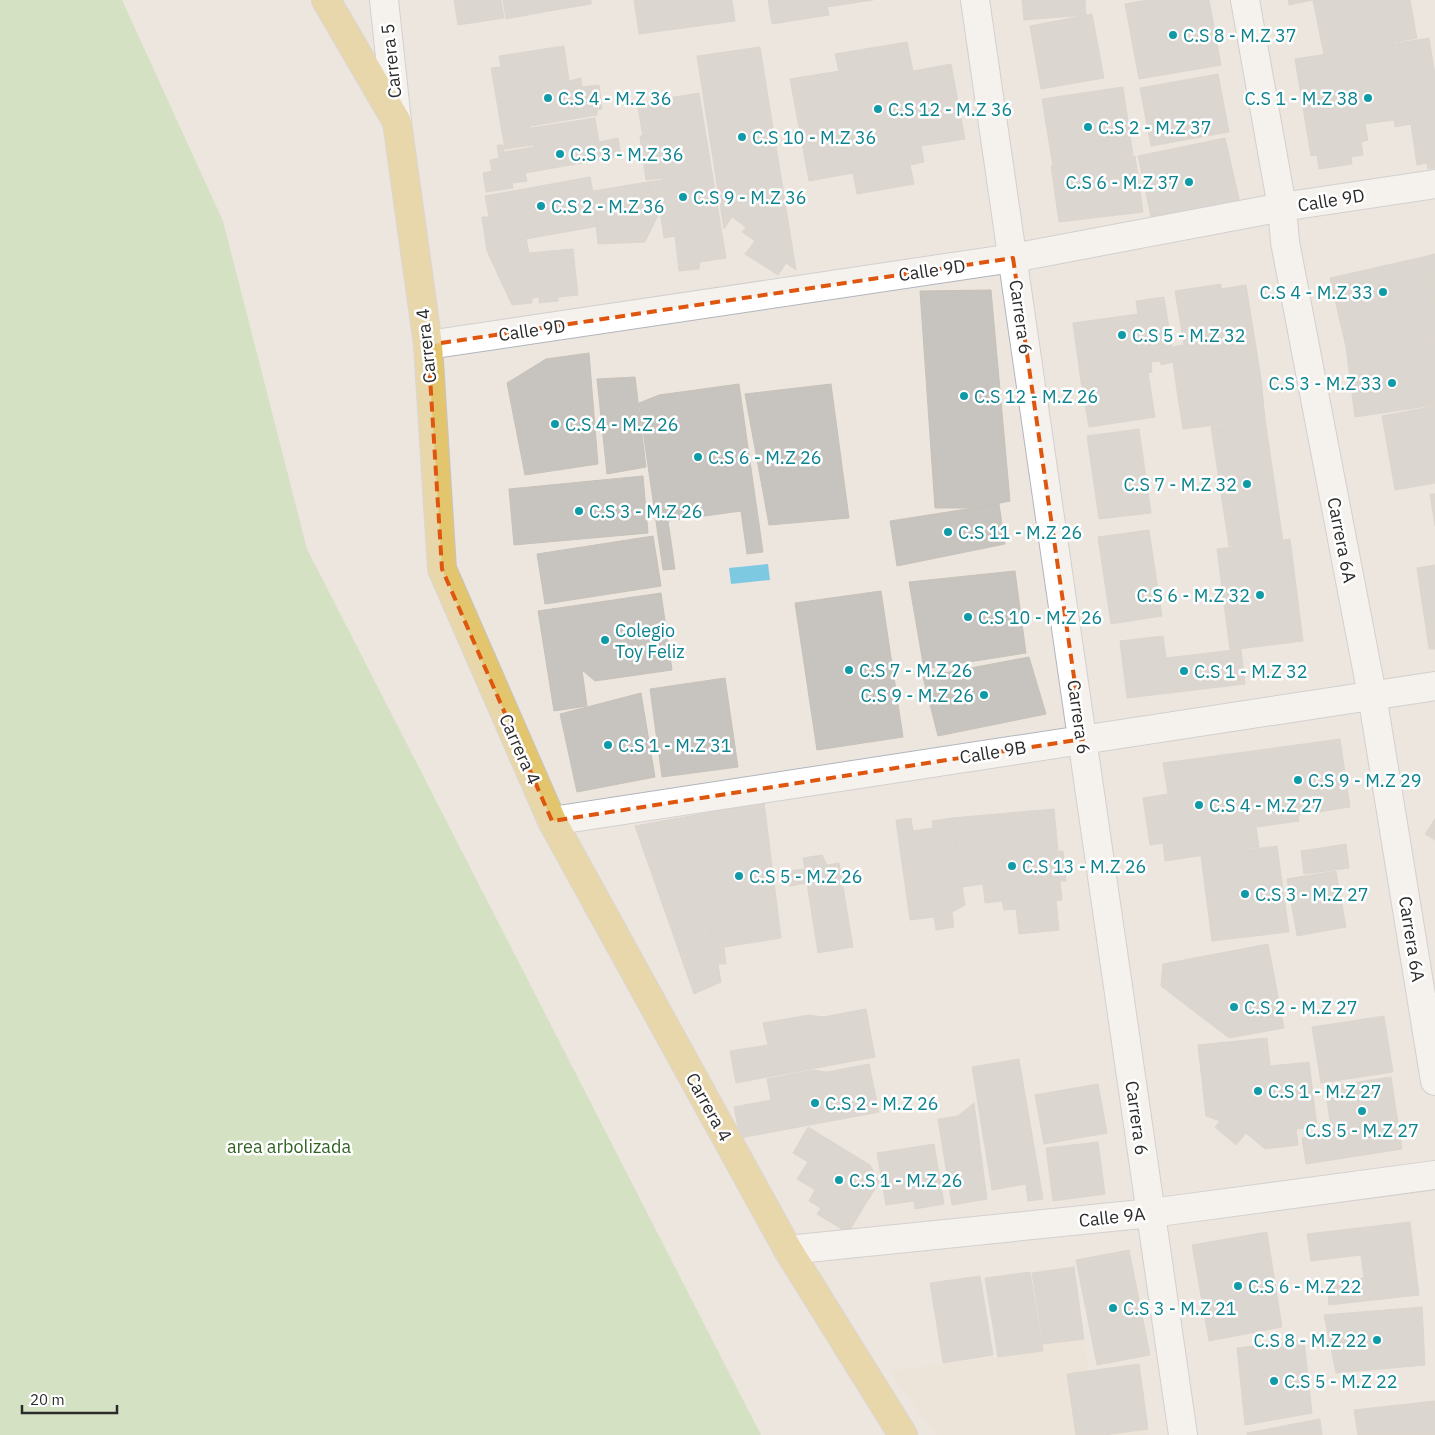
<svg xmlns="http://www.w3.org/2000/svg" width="1435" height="1435" viewBox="0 0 1435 1435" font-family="'IBM Plex Sans',sans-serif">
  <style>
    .education { fill: #ebe2d0 }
    .green { fill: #b7dca1 }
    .water { fill: #7dc9e2 }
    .building { fill: #c7c3be; stroke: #c7c2b9 }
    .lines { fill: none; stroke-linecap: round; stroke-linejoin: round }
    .minor-casing { stroke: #b2b5bd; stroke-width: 30 }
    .major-casing { stroke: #c4c4c4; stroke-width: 30 }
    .minor { stroke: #fff; stroke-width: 28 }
    .major { stroke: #e3c56d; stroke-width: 28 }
    .marked { fill: none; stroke: #df570e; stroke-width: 4; stroke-dasharray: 10 6; stroke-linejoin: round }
    .culture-dot { fill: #0f9aa8; stroke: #fff; stroke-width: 2 }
    .labels { text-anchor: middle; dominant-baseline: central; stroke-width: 5; stroke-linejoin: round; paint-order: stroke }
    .culture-label { font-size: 18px; fill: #0d838f; stroke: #fff; text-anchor: start }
    .street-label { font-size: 18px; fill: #2b2b2b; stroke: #fff }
    .park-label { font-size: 18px; fill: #306222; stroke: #fff }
  </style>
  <rect width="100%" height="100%" fill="#ece6df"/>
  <!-- education -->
  <path class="education" d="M1074,1267l14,104 51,-7 9,71h-212l-46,-64 153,-20 -11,-78z"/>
  <!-- green -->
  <path class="green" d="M0,0h122l101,221 84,328 454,886h-761z"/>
  <!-- water -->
  <path class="water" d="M768,564l2,16 -39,4 -2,-16z"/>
  <!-- building -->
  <path class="building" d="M454,0h47l3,18 -46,7z
    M503,0h43l3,11 -43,8z
    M547,0h44v4l-42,7z
    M634,0h98l3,21 -96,13z
    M768,0h58l3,15 -57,9z
    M826,0h47l-46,7z
    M1022,0h63l1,15 -62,5z
    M1147,0h62l12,65 -82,14 -14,-75z
    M1288,0h122l7,38 -93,17 -11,-55 -24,5z
    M1092,14l12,64 -63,11 -11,-63z
    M1429,38l6,37v93l-7,1 -1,-6 -10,2 -6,-41 -16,3 -1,-7 -29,4 3,16 -7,2 2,13 -12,2 1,7 -33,5 -2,-14 -6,1 -16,-97z
    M907,42l6,29 38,-7 14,75 -44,7 3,16 -14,3 4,19 -57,10 -4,-21 -44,8 -19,-102 49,-8 -4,-17z
    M564,46l5,35 12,-3 1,9 17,-2 3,24 -5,1v5l-67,11 3,19 -28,4 -14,-81 10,-1 -2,-11z
    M760,47l36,223 -10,-7 -8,12 -33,-21 10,-13 -13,-9 4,-5 -14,-10 -8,12 -27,-173z
    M1218,74l11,58 -78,14 -11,-58z
    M1123,87l10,68 -80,12 -11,-68z
    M699,93l27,165 -26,4 -1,7 -20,2 -4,-35 -11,2 -4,-27 -8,2 -4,-31 15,-2v-2l-17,2 -6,-44 18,-2 -15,2 -6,-33z
    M595,118l4,24 19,-4 3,18 -96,17 2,8 -15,2 1,5 -27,4 -3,-19 9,-2 -2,-11 9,-2 -2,-13h6l1,7 30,-5 -3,-19z
    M1225,138l16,69 -88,19 -15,-70z
    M1135,156l8,56 -84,10 -8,-56z
    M590,177l9,49 -73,13 1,4 -40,8 -5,-34h7l-4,-21z
    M648,182l12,29 -15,31 -47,2 -5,-53z
    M527,243l2,10 44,-4 5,46 -20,2v4l-19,2v-6l-7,1v5l-20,2 -25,-54z
    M1435,254v52l-12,-49z
    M1423,257l12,49v32l-24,6 -2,-11 -63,14 -16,-69z
    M1221,284v5l25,-4 9,56 -28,5 -3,-15 -19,4 -2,7 -19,3 -9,-54z
    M991,290l19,211 -33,7h-42l-15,-217z
    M1164,297l8,50 -14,2 2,12 -9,1 1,10 -71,10 -8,-59 65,-9 -2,-13z
    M1224,331l3,15 28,-5 6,38 -84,12 -4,-29 -12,3 -3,-16 45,-7 2,-7z
    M1409,333l26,3v69l-80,12 -9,-70z
    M589,353l9,111 -73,11 -18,-92 39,-24z
    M1148,373l7,44 -66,10 -8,-45z
    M635,377l11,90 -39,7 -10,-95z
    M1261,379l4,40 -82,10 -6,-38z
    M739,384l24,168 -16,2 -6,-43 -73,10 7,48 -12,1 -24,-167 20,-8z
    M831,384l18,134 -80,7 -24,-131z
    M1435,406v77l-40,7 -13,-74z
    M1265,419l18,122 -54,5 -18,-119z
    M1139,429l12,84 -52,6 -12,-83z
    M643,476l5,57 -134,12 -5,-56z
    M1430,494h5v32z
    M999,504l6,40 -108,22 -7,-45z
    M1149,530l13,86 -51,8 -13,-87z
    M653,536l8,50 -116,18 -8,-50z
    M1290,539l13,102 -73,9 -13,-101z
    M1435,565v84h-6l-12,-81z
    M1015,571l11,82 -102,16 -15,-87z
    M881,591l22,146 -86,13 -22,-147z
    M661,593l11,77 -77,11 -13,-11 5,36 -33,5 -16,-100z
    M1163,636l3,22 75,-9 4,35 -118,14 -7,-57z
    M1029,657l17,57 -108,22 -15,-59z
    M725,678l13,89 -76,10 -12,-88z
    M641,693l14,84 -78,15 -17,-78z
    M1340,739l10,68 -52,8 1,6 -42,6 -12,-75z
    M1245,752l14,95 -94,14 -2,-18 -13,2 -7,-47 25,-4 -5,-31z
    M764,802l17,136 -68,11 -17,-134z
    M1054,809l4,42h5l3,30h-6l2,19 -6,1 3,29 -40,4 -3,-25 -12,1 -2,-9 -17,2 -2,-19 -21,3 -10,-69z
    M696,815l17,134 11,-1 2,16h-8l3,18 -27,12 -59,-168z
    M911,818l2,13 20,-3 -1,-7 20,-3 13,87 -13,7 2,15 -18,3 -2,-13 -24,3 -14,-100z
    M1435,819v21l-10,-6z
    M1346,844l3,24 -45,6 -3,-23z
    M1277,846l12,86 -77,9 -11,-85z
    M822,855l5,10 12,-2 14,84 -35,6 -11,-70 -17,3 -2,-15 17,-2 -2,-11z
    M1336,871l10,56 -49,9 -10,-57z
    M1268,944l16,84 -55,10 -68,-52 2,-22z
    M866,1009l9,48 -139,26 -6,-32 38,-6 -5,-22 46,-8 14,2z
    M1384,1016l9,56 -72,11 -9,-56z
    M1267,1038l3,28 39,-4 8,65 -21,2 2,16 -33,4 -19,-16 -10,12 -21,-18 5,-6 -14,-5 -8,-71z
    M1019,1059l24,140 -15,2 -2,-17 -34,6 -20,-123z
    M869,1064l10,48 -139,26 -6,-31 37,-7 -4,-21 46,-9 14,2z
    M1391,1077l11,72 -96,15 -4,-26 30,-4 -7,-47z
    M1098,1084l9,49 -63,11 -9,-49z
    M974,1103l13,96 -35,6 -14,-86 20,-3z
    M808,1127l62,38 9,17 -31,51 -31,-19 4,-6 -12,-7 6,-11 -18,-11 11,-17 -15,-9z
    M1098,1142l7,52 -52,7 -7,-53z
    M934,1144l10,60 -29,5 -1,-8 -28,4 -9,-52z
    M1410,1222l9,73 -90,10 -2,-22 37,-5 -3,-23 -50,6 -4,-27z
    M1267,1232l15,95 -73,14 -17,-96z
    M1129,1250l21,105 -53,10 -21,-105z
    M1074,1267l10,72 -41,5 -11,-71z
    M1030,1272l13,79 -45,6 -13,-79z
    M980,1276l13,79 -50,8 -13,-80z
    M1422,1307l3,58 -89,8 -12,-58z
    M1304,1340l8,73 -67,12 -8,-77z
    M1139,1364l9,65 -44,6h-28l-9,-61z
    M1435,1401v34h-77l-4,-25z
    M1320,1419l2,16h-75v-2z"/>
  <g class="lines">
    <defs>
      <path id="minor" d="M384,0l13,122
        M975,0l208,1435
        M1245,0l37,207 3,35 87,453 63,386
        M428,345l585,-87 269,-51 153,-23
        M552,821l883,-135
        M788,1250l363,-37 284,-38"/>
      <path id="major" d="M326,0l71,122 31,223 14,224 110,252 236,429 115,185"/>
    </defs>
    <!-- minor casing -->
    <use href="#minor" class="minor-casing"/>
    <!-- major casing -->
    <use href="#major" class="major-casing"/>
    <!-- minor -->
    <use href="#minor" class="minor"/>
    <!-- major -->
    <use href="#major" class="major"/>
  </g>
  <!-- marked area -->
  <path d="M0 0H1435V1435H0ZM1013,258l70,481 -531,82 -110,-252 -14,-224z" fill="#ece6df" fill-opacity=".55" fill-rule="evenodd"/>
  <path class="marked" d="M1013,258l70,481 -531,82 -110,-252 -14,-224z"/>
  <!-- markers -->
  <g class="culture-dot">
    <circle cx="1173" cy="35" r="5"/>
    <circle cx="548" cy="98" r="5"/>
    <circle cx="1368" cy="98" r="5"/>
    <circle cx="878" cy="109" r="5"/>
    <circle cx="1088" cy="127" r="5"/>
    <circle cx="742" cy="137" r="5"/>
    <circle cx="560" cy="154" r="5"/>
    <circle cx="1189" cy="182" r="5"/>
    <circle cx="683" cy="197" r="5"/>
    <circle cx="541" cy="206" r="5"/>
    <circle cx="1383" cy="292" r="5"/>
    <circle cx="1122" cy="335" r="5"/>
    <circle cx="1392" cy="383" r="5"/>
    <circle cx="964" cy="396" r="5"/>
    <circle cx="555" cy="424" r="5"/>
    <circle cx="698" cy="457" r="5"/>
    <circle cx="1247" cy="484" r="5"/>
    <circle cx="579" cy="511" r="5"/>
    <circle cx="948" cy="532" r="5"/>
    <circle cx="1260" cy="595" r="5"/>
    <circle cx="968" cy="617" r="5"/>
    <circle cx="605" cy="640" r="5"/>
    <circle cx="849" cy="670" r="5"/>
    <circle cx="1184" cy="671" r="5"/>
    <circle cx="984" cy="695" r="5"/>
    <circle cx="608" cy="745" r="5"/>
    <circle cx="1298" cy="780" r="5"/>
    <circle cx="1199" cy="805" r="5"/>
    <circle cx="1012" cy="866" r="5"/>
    <circle cx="739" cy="876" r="5"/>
    <circle cx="1245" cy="894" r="5"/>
    <circle cx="1234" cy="1007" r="5"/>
    <circle cx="1258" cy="1091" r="5"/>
    <circle cx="815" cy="1103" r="5"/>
    <circle cx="1362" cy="1111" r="5"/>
    <circle cx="839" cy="1180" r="5"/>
    <circle cx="1238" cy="1286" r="5"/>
    <circle cx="1113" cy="1308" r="5"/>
    <circle cx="1377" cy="1340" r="5"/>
    <circle cx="1274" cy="1381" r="5"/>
  </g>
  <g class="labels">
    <!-- culture labels -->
    <g class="culture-label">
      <text x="1183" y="35">C.S 8 - M.Z 37</text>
      <text x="558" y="98">C.S 4 - M.Z 36</text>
      <text x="1358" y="98" text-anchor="end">C.S 1 - M.Z 38</text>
      <text x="888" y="109">C.S 12 - M.Z 36</text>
      <text x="1098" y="127">C.S 2 - M.Z 37</text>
      <text x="752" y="137">C.S 10 - M.Z 36</text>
      <text x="570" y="154">C.S 3 - M.Z 36</text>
      <text x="1179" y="182" text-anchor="end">C.S 6 - M.Z 37</text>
      <text x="693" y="197">C.S 9 - M.Z 36</text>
      <text x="551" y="206">C.S 2 - M.Z 36</text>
      <text x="1373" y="292" text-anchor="end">C.S 4 - M.Z 33</text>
      <text x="1132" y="335">C.S 5 - M.Z 32</text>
      <text x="1382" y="383" text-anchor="end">C.S 3 - M.Z 33</text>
      <text x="974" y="396">C.S 12 - M.Z 26</text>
      <text x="565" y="424">C.S 4 - M.Z 26</text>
      <text x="708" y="457">C.S 6 - M.Z 26</text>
      <text x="1237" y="484" text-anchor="end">C.S 7 - M.Z 32</text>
      <text x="589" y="511">C.S 3 - M.Z 26</text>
      <text x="958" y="532">C.S 11 - M.Z 26</text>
      <text x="1250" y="595" text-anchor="end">C.S 6 - M.Z 32</text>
      <text x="978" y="617">C.S 10 - M.Z 26</text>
      <text x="615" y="630">Colegio<tspan x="615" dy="21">Toy Feliz</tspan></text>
      <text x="859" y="670">C.S 7 - M.Z 26</text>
      <text x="1194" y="671">C.S 1 - M.Z 32</text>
      <text x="974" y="695" text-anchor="end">C.S 9 - M.Z 26</text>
      <text x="618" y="745">C.S 1 - M.Z 31</text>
      <text x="1308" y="780">C.S 9 - M.Z 29</text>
      <text x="1209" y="805">C.S 4 - M.Z 27</text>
      <text x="1022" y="866">C.S 13 - M.Z 26</text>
      <text x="749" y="876">C.S 5 - M.Z 26</text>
      <text x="1255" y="894">C.S 3 - M.Z 27</text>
      <text x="1244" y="1007">C.S 2 - M.Z 27</text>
      <text x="1268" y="1091">C.S 1 - M.Z 27</text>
      <text x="825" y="1103">C.S 2 - M.Z 26</text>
      <text x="1362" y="1130" text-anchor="middle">C.S 5 - M.Z 27</text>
      <text x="849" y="1180">C.S 1 - M.Z 26</text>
      <text x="1248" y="1286">C.S 6 - M.Z 22</text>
      <text x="1123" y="1308">C.S 3 - M.Z 21</text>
      <text x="1367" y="1340" text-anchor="end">C.S 8 - M.Z 22</text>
      <text x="1284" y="1381">C.S 5 - M.Z 22</text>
    </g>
    <!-- street labels -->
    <g class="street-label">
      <text transform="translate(391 61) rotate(-96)">Carrera 5</text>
      <text transform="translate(1331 200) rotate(-9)">Calle 9D</text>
      <text transform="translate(932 270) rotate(-8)">Calle 9D</text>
      <text transform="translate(1021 317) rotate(82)">Carrera 6</text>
      <text transform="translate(532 330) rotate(-8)">Calle 9D</text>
      <text transform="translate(426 346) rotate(-96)">Carrera 4</text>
      <text transform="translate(1342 540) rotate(79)">Carrera 6A</text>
      <text transform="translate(1079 717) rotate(82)">Carrera 6</text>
      <text transform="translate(520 749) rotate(66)">Carrera 4</text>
      <text transform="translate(993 752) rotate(-9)">Calle 9B</text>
      <text transform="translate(1412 939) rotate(81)">Carrera 6A</text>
      <text transform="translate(709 1107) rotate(61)">Carrera 4</text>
      <text transform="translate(1137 1118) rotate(82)">Carrera 6</text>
      <text transform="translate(1112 1217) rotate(-6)">Calle 9A</text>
    </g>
    <!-- park labels -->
    <g class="park-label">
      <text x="289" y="1146">area arbolizada</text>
    </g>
  </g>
  <!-- scale -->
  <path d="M22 1405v8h95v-8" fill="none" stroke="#2b2b2b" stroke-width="2.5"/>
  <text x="30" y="1405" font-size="15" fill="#2b2b2b" stroke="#ffffff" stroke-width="4" paint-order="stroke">20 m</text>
</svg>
